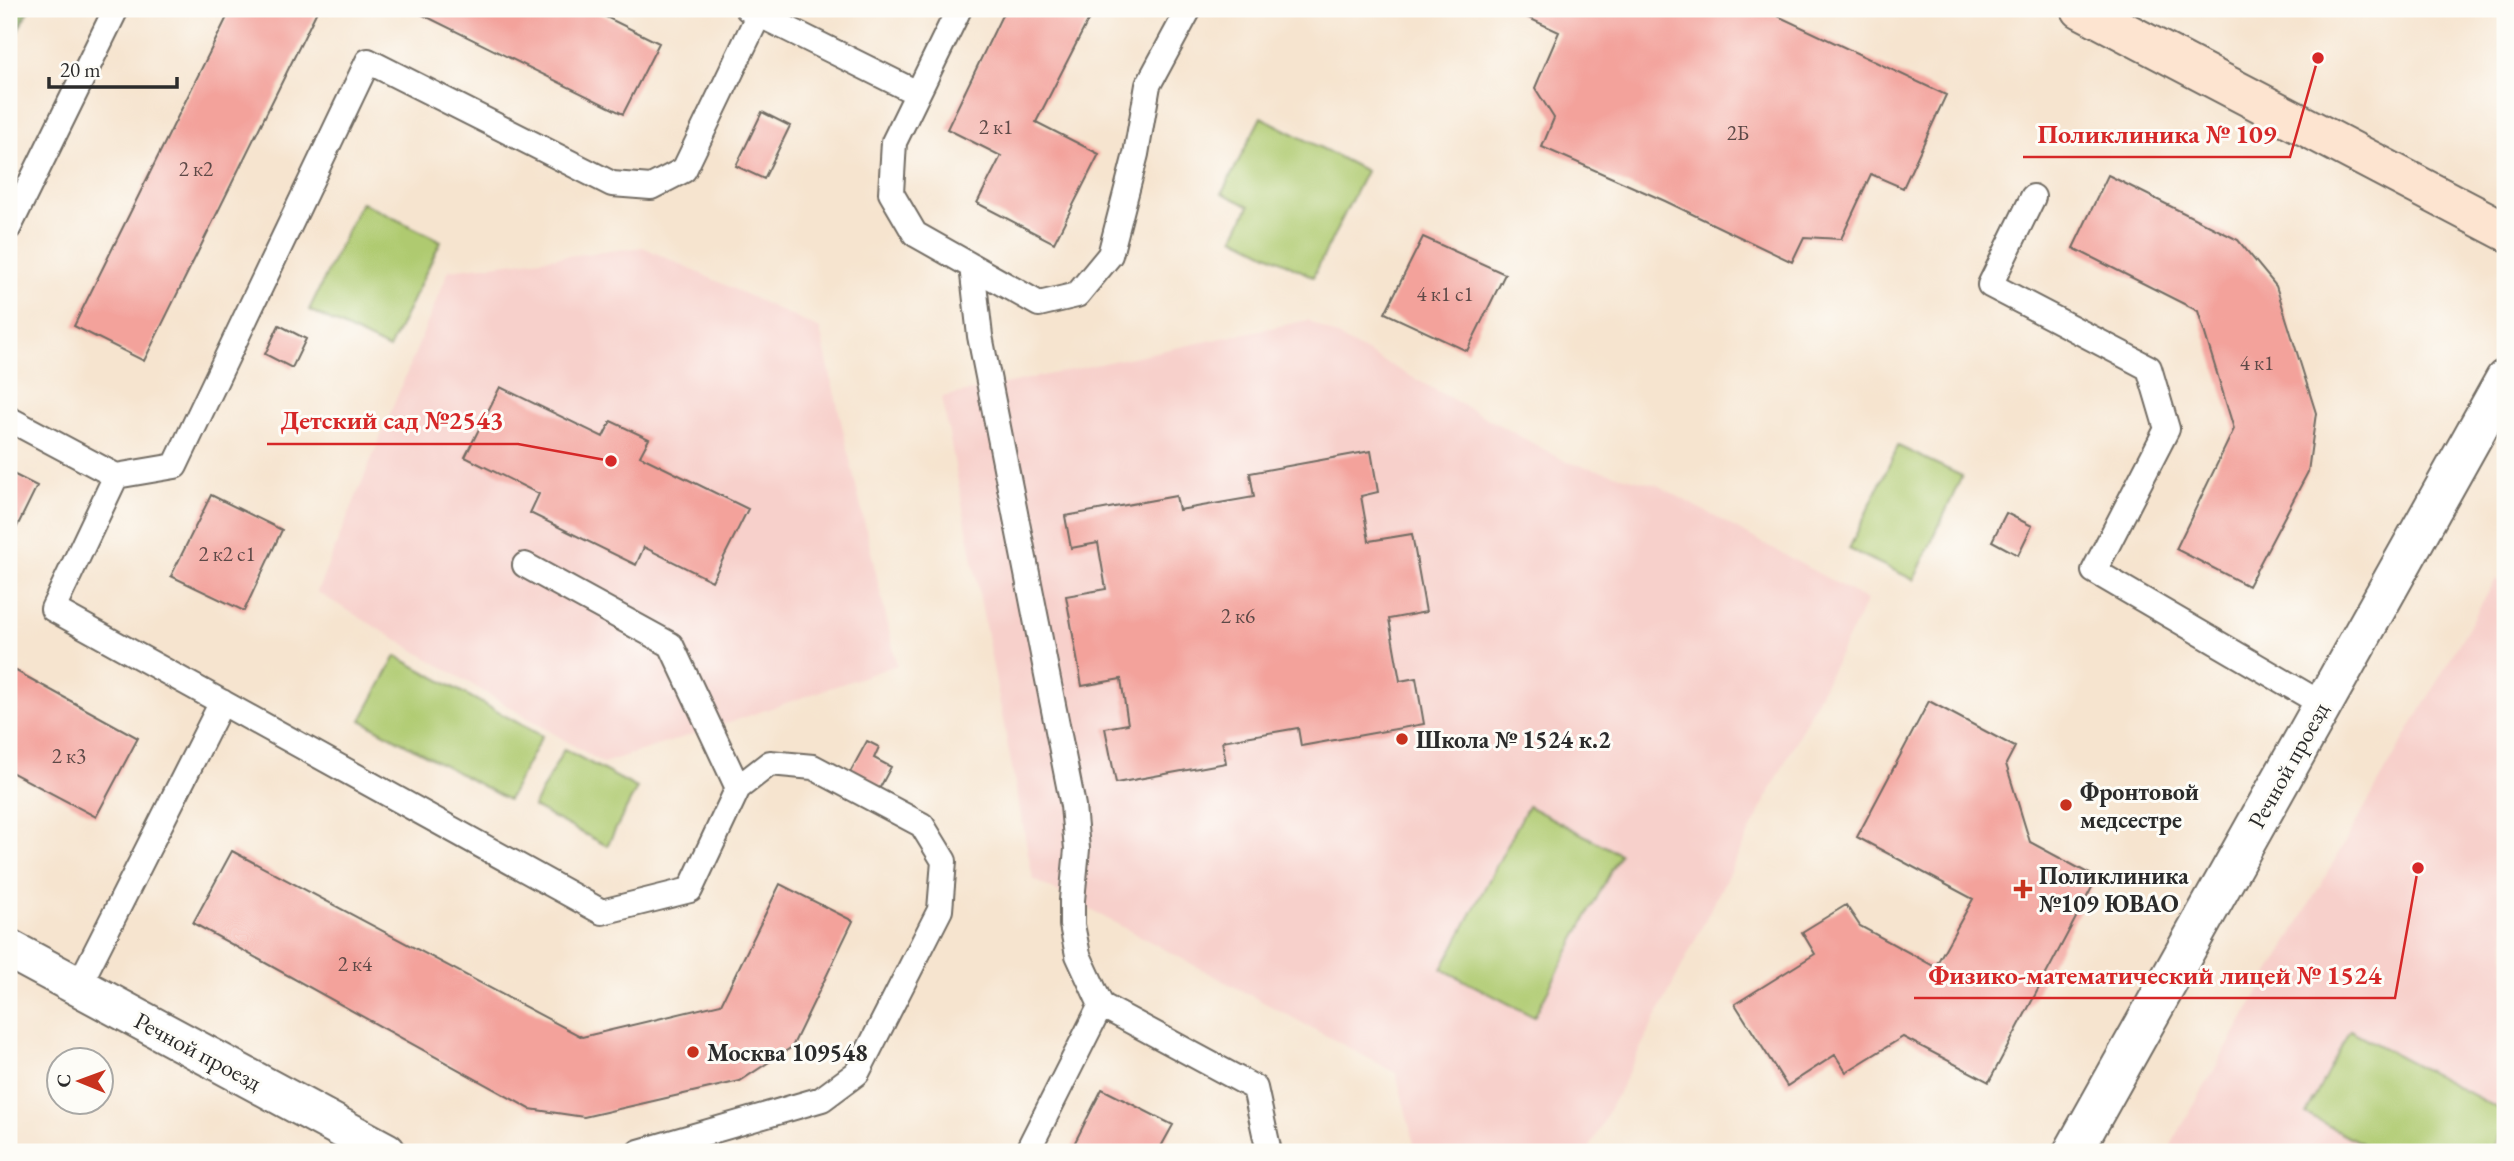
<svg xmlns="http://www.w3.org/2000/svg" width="2514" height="1161" viewBox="0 0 2514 1161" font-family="'EB Garamond',serif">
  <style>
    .built { fill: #f7d0cb }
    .green { fill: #afca70; stroke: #6d7a4e; stroke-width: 2 }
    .forest { fill: #8bae62; stroke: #5b6c46; stroke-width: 2 }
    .building { fill: #f3a29b }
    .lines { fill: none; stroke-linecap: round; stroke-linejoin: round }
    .lane-casing { stroke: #726c64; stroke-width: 28 }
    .street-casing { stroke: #726c64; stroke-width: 42 }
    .secondary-casing { stroke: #726c64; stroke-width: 42 }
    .lane { stroke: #fff; stroke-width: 24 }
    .street { stroke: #fff; stroke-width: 38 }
    .secondary { stroke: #fde4d0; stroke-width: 38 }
    .poi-dot { fill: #c8321e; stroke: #fdfcf7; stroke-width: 2.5 }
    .labels { text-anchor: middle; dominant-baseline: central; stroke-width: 6; stroke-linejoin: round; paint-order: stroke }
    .number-label { font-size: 21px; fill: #5d4947 }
    .poi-label { font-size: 24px; font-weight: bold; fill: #2b2b2b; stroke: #fdfcf7; text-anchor: start }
    .street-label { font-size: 24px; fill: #2b2b2b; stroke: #fdfcf7 }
    .leader { fill: none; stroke: #d62828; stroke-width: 2.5 }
    .callout-dot { fill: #d62828; stroke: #fdfcf7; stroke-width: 2.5 }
    .callout-label { font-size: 26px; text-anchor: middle; font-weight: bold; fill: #d62828; stroke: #fdfcf7; stroke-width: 6; stroke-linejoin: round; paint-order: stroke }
  </style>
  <rect width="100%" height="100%" fill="#fdfcf7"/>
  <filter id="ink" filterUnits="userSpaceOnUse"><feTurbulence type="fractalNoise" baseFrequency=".0143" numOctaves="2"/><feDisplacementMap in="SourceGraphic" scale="14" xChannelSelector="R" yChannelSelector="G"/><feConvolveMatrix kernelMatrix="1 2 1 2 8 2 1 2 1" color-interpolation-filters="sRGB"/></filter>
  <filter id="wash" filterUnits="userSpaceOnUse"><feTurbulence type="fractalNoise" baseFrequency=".00686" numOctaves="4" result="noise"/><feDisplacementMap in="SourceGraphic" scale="28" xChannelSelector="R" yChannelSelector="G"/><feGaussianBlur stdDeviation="1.57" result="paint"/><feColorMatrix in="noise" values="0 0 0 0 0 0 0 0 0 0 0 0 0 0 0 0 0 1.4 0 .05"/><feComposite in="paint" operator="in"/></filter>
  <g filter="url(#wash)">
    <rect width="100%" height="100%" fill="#f6e4cf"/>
    <!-- built -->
    <path class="built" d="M643,247l177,82 77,336 -187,64 -107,34 -286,-171 132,-322z
      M1308,320l259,142 90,23 210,115 -279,552h-172l-20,-79 -363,-194 -91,-482z
      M2496,579l9,4v569h-338z"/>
    <!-- green -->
    <path class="green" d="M1261,117l105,54 -53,106 -79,-40 15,-31 -27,-13z
      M361,202l80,39 -52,108 -80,-39z
      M1898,446l64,30 -48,104 -65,-31z
      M396,656l146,80 -34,64 -147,-80z
      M564,749l73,39 -30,58 -74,-39z
      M1528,806l92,48 -86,163 -92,-48z
      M2350,1030l155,82v14l-14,26h-113l-72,-38z"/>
    <!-- forest -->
    <path class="forest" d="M9,9h20l-20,39z"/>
    <g id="blocks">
      <!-- building -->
      <path class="building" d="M231,9h87l-174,352 -70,-35z
        M411,9h179l69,34 -36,71z
        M1005,9h89l-58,113 63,32 -45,89 -77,-40 24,-47 -54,-27z
        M1509,9h254l183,86 -43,93 -32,-14 -30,65 -37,-2 -12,25 -127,-61 -123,-54 12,-29 -19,-30 24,-56z
        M762,112l28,14 -26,53 -28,-13z
        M2108,175l130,65 38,46 40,127 -8,59 -60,114 -72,-37 58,-120 -36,-118 -125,-63z
        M1423,237l82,37 -38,77 -82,-38z
        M279,325l27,14 -14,29 -27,-14z
        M500,387l103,50 8,-16 38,18 -9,17 108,53 -36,72 -68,-34 -8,18 -106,-52 9,-19 -74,-37z
        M1371,451l7,41 -17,4 8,45 43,-7 14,78 -37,7 11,62 16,-3 8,46 -123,22 -3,-18 -76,13 4,22 -110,20 -11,-55 23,-4 -7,-45 -39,7 -16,-90 40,-7 -8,-46 -27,5 -6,-32 111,-20 3,14 75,-13 -4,-24z
        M9,472l28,14 -28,57z
        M211,495l71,35 -38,81 -73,-35z
        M2006,513l26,13 -14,29 -26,-14z
        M9,667l129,71 -42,79 -87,-46z
        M1929,701l86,46 -9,17 24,78 67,36 -108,204 -86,-45 -57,35 -11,-17 -48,31 -52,-82 80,-50 -13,-22 44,-27 14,21 75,41 38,-68 -116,-62z
        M867,741l12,6 -5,11 17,9 -14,26 -30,-15z
        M232,851l350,186 139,-33 59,-120 73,37 -61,126 -52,34 -156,36 -54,-8 -337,-186z
        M1102,1089l71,36 -15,27h-88z"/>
    </g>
  </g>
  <g filter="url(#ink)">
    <use href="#blocks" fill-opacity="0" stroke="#726c64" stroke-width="2"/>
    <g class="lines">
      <defs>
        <path id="lane" d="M748,9l169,84
          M959,9l-65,133 -3,51 24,41 124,70 38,-9 33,-40 26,-101 12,-69 41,-76
          M2033,197l-43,88 159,83 18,61 -73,142 228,133
          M9,227l107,-218
          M972,266l8,70 93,470 4,43 -5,51v25l6,30 23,50
          M9,419l107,57
          M525,565l146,80 67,143
          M78,987l144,-285
          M639,1152l183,-53 35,-26 83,-163 4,-49 -22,-36 -109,-58 -43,-4 -32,25 -48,102 -88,22 -549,-303 63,-133 59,-10 193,-405 244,123 39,3 33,-17 75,-156
          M1027,1152l74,-147 154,83 14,64"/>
        <path id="street" d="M9,949l377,203
          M2073,1152l432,-773"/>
        <path id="secondary" d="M2081,9l424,222"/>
      </defs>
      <!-- lane casing -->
      <use href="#lane" class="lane-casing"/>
      <!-- street casing -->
      <use href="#street" class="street-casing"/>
      <!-- secondary casing -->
      <use href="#secondary" class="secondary-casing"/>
      <!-- lane -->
      <use href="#lane" class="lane"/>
      <!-- street -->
      <use href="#street" class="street"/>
      <!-- secondary -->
      <use href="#secondary" class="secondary"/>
    </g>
  </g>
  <!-- markers -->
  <g class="poi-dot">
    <circle cx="1402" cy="739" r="7"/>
    <circle cx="2066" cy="805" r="7"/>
    <path d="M2019.5 878.5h7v7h7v7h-7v7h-7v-7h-7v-7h7z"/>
    <circle cx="693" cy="1052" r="7"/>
  </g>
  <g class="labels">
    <!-- number labels -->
    <g class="number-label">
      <text x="996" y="126">2 к1</text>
      <text x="1738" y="132">2Б</text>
      <text x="196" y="168">2 к2</text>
      <text x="1445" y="293">4 к1 с1</text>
      <text x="2257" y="362">4 к1</text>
      <text x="227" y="553">2 к2 с1</text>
      <text x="1238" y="615">2 к6</text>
      <text x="69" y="755">2 к3</text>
      <text x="355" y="963">2 к4</text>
    </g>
    <!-- poi labels -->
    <g class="poi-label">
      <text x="1416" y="739">Школа № 1524 к.2</text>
      <text x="2080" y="791">Фронтовой<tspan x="2080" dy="28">медсестре</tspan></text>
      <text x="2039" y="875">Поликлиника<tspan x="2039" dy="28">№109 ЮВАО</tspan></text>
      <text x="707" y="1052">Москва 109548</text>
    </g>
    <!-- street labels -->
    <g class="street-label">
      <text transform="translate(2288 765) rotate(-61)">Речной проезд</text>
      <text transform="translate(198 1051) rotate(28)">Речной проезд</text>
    </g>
  </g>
  <!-- callouts -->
  <path class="leader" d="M2318 58L2290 157H2023M611 461L518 444H267M2418 868L2395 998H1914"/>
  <g class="callout-dot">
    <circle cx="2318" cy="58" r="7"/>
    <circle cx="611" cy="461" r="7"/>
    <circle cx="2418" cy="868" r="7"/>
  </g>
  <g class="callout-label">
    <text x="2157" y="143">Поликлиника № 109</text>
    <text x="392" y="429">Детский сад №2543</text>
    <text x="2155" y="984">Физико-математический лицей № 1524</text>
  </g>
  <!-- margin -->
  <rect width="2514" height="1161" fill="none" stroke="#fdfcf7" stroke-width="35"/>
  <!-- north arrow -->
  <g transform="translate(80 1081) rotate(271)"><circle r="33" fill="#fdfcf7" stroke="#a9a8a5" stroke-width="2"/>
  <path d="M0-5L12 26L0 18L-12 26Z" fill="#c8321e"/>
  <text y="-10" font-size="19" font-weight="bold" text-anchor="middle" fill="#2b2b2b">С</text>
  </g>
  <!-- scale -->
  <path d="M49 77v10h128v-10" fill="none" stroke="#2b2b2b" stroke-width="3.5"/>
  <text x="60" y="77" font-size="21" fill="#2b2b2b" stroke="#fdfcf7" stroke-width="5" paint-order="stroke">20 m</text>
</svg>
